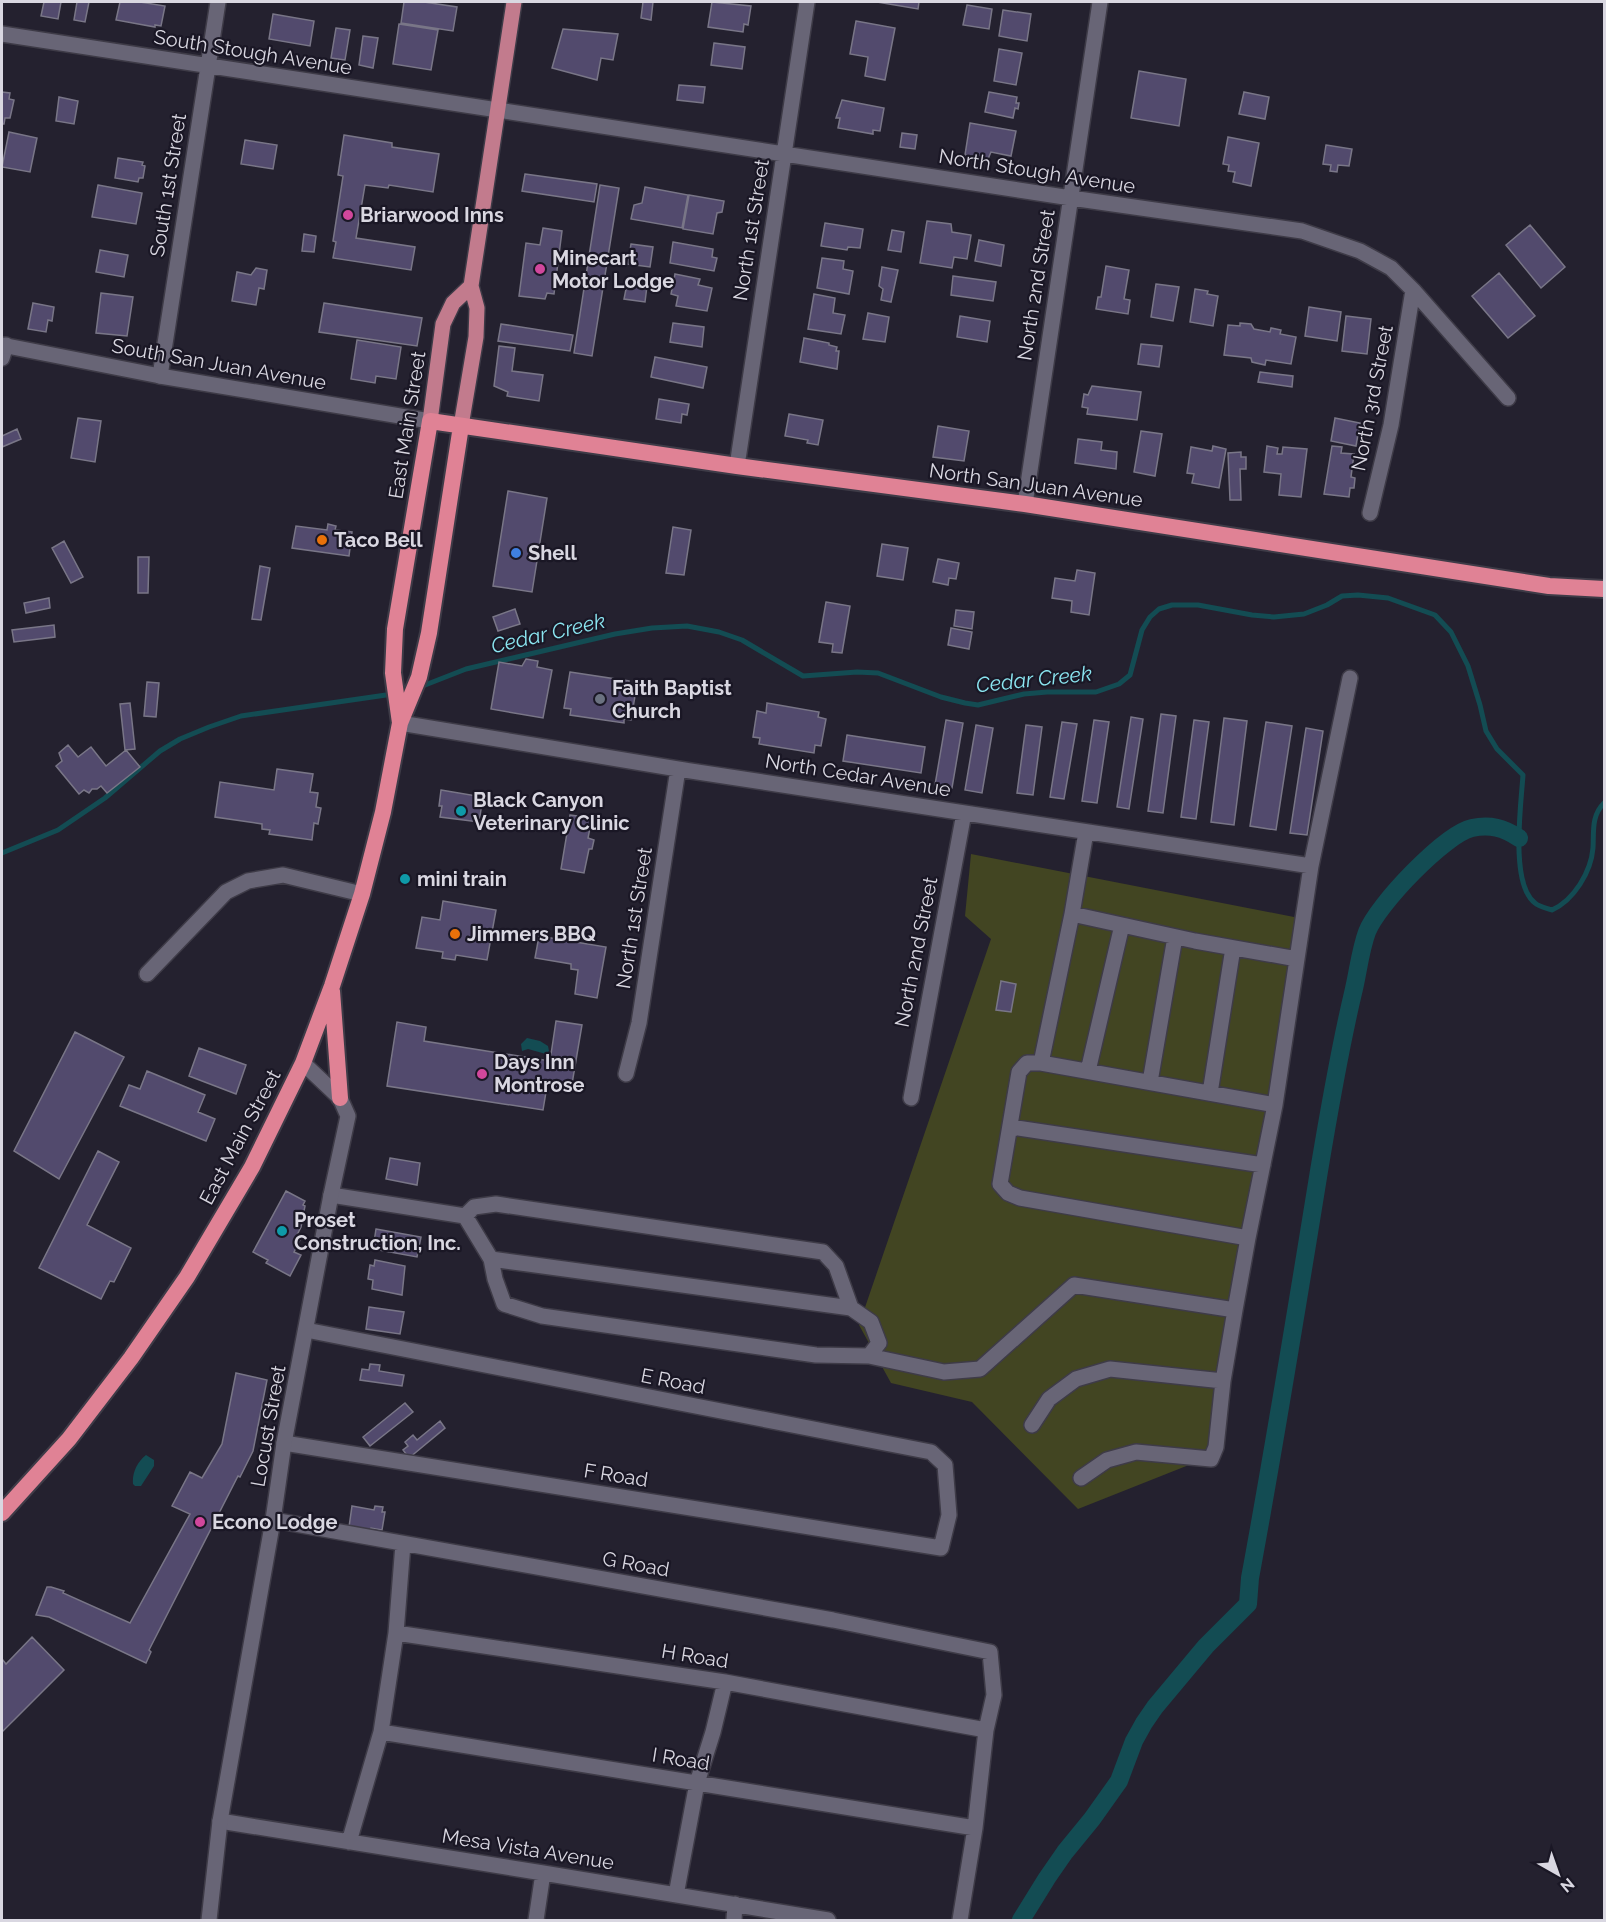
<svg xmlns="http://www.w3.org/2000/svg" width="1606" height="1922" viewBox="0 0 1606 1922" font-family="Raleway,sans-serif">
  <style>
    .green { fill: #424522 }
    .water { fill: #134c53 }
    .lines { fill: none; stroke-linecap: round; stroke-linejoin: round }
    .stream { stroke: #134c53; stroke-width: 5 }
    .canal { stroke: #134c53; stroke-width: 18 }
    .building { fill: #524a6d; stroke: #797687; stroke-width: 1.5 }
    .minor-casing { stroke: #3e3b47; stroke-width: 18 }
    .tertiary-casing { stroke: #3e3b47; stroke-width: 18 }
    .primary-casing { stroke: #3e3b47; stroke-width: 18 }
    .trunk-casing { stroke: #3e3b47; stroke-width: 20 }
    .minor { stroke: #686576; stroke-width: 15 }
    .tertiary { stroke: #686576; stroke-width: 15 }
    .primary { stroke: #c27b8d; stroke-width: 15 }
    .trunk { stroke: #e08295; stroke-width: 16 }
    .hotel-dot { fill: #d1479c; stroke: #1a1725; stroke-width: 2 }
    .food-dot { fill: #e8710a; stroke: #1a1725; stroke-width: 2 }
    .shop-dot { fill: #3f7fe0; stroke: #1a1725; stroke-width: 2 }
    .worship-dot { fill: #6b7280; stroke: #1a1725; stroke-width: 2 }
    .culture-dot { fill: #0f9aa8; stroke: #1a1725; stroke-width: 2 }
    .labels { text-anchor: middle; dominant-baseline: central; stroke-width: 4.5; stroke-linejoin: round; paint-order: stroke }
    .street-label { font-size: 20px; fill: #d9d7e1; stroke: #1a1725 }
    .poi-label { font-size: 20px; font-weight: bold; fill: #d9d7e1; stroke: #1a1725; text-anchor: start }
    .water-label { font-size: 21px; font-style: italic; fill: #8be6f1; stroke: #1a1725 }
  </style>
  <rect width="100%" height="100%" fill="#24212f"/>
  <!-- green -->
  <path class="green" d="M971,854l328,64 -90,539 -131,52 -106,-107 -81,-19 -32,-58 132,-386 -26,-23z"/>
  <!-- water -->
  <path class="water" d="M527,1038l13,3 8,5 1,5 -3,3 -18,-5 -6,2 -1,-7z
    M146,1455l8,5v6l-13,20h-6l-2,-2c-1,-11 4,-22 13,-29z"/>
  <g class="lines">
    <!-- stream -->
    <path class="stream" d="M420,687l46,-18 149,-35 37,-6 35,-2 32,6 23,8 61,36 54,-4 21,1 63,24 24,6 13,2 46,-11 23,-2h49l23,-8 11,-9 12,-45 8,-13 9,-8 13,-4h26l54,10 22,2 30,-3 23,-9 15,-9 16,-1 30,3 47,17 16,17 17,34 12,39 6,26 11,18 26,26c-2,30 -13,109 12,128 4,4 12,5 17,7 22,-10 39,-38 41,-62 1,-16 -2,-32 11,-45
      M2,853l56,-23 47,-32 55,-47 20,-12 29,-12 32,-11 152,-22"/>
    <!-- canal -->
    <path class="canal" d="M1021,1920l26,-42 18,-26 27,-33 27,-38 15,-40 10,-18 11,-16 51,-61 42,-42 2,-26c25,-135 47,-271 69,-407 10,-60 20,-119 34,-178 5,-20 7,-42 14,-61 10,-27 78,-98 105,-104 18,-4 32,0 47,10"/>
  </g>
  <!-- building -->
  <path class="building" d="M44,2h17l-3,17 -17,-3z
    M77,2h12l-4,20 -11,-2z
    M120,2h20l25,4 -4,20 -6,-1v2l-39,-7z
    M404,2h20l33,5 -4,24 -52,-8z
    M643,2h10l-2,18 -10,-2z
    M712,2l39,4 -3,19 -4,-1 -1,8 -35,-5z
    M877,2h42l-1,7z
    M967,5l25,4 -3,20 -26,-4z
    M1003,10l28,4 -4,27 -28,-5z
    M273,14l41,7 -4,25 -41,-7z
    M856,21l39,7 -10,52 -20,-4 3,-19 -18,-3z
    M399,24l39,6 -7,40 -38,-6z
    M336,28l14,2 -5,30 -14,-2z
    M563,29l55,5 -5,26 -12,-2 -4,22 -45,-12z
    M363,36l15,2 -5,30 -14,-3z
    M714,43l31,4 -3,22 -31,-4z
    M999,49l23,4 -6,32 -22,-4z
    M1139,71l47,8 -7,47 -48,-8z
    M679,85l26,2 -2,16 -26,-3z
    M2,92l8,1 -1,6 5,1 -4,18h-5l-1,6h-2z
    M989,92l28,5 -1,6h3l-1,6 -3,-1 -2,10 -28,-6z
    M1244,92l25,5 -4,22 -26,-5z
    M59,97l19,4 -4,23 -18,-3z
    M842,100l42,8 -4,23 -7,-1v4l-35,-6 2,-10h-4z
    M970,123l46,8 -5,25 -20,-4 -3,7 -23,-4z
    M9,132l28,6 -7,34 -28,-5z
    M902,133l15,2 -2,14 -15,-2z
    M344,135l48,8v4l47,7 -6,38 -44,-7 -1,3 -23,-3 -9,53 59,9 -4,23 -78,-12 3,-16 -3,-1 10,-65 -5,-1z
    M1228,137l31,6 -8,43 -18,-4 2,-10 -7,-1 1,-6 -6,-1z
    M245,140l32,5 -4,24 -32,-5z
    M1326,145l26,4 -3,17 -11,-1 -1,7 -7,-1 1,-6 -8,-1z
    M118,158l25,4 -1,3 3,1 -2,12h-4l-1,4 -23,-4z
    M525,174l72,10 -3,18 -72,-11z
    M98,185l44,8 -6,31 -44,-7z
    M600,185l19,3 -27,168 -18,-3z
    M645,187l43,8 -6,33 -51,-9 3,-14 8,-2z
    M689,195l35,6 -2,11 -5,1 -4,21 -30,-5z
    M927,221l24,3 1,8 19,3 -4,24 -13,-2 -2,11 -32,-5z
    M825,223l38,6 -3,19 -12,-1 -1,3 -26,-4z
    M1530,225l35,42 -24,21 -35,-43z
    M543,228l19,3 -8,63 -7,-1 -2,6 -26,-3 7,-53 14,2z
    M892,230l12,2 -3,20 -13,-2z
    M304,234l12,2 -2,16 -12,-1z
    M979,240l25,5 -3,21 -26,-5z
    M673,242l40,7 -1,8 5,1 -3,13 -44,-8z
    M631,244l22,3 -3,20 -22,-3z
    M100,250l28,5 -4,22 -28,-5z
    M822,258l22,3 -1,8 10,2 -4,23 -32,-6z
    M1106,266l23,4 -5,29 6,1 -2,14 -32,-5 2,-12h3z
    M882,267l16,3 -7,32 -10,-2 2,-11 -4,-3z
    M256,268l11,2 -3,19 -5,-1 -3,17 -24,-4 5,-29 14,3z
    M1499,273l36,43 -27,22 -36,-42z
    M675,274l25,5 -2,6 14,3 -5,23 -31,-5 2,-10 -7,-2z
    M953,276l43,6 -3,19 -42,-6z
    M627,284l20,2 -2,16 -21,-3z
    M1156,284l23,3 -6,34 -22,-4z
    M1195,289l13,2 -1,3 11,2 -5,30 -23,-4z
    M101,293l32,4 -6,39 -31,-3z
    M814,294l21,4 -2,15 12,2 -4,19 -33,-5z
    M33,303l21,4 -2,14 -4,-1 -2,12 -18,-3z
    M324,303l98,15 -5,28 -98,-14z
    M1309,307l32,5 -4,29 -32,-5z
    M868,313l21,4 -4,25 -22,-3z
    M960,316l30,5 -3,21 -30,-5z
    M1346,316l25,3 -4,35 -25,-3z
    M673,323l31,4 -2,20 -32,-5z
    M1240,323l11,1 3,5 16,3 1,-4 10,2 -1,4 16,3 -5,27 -25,-4 -1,5 -13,-3 -1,-4 -27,-3 4,-30 12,1z
    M501,324l72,11 -3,16 -72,-10z
    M804,338l25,5v2l8,2 -1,4h3l-2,18 -37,-7z
    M357,340l44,7 -5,32 -20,-3 -1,7 -24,-4z
    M1141,344l21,2 -3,21 -21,-3z
    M499,346l16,2 -3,23 31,4 -4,26 -32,-5 1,-4 -14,-6z
    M655,357l52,10 -4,21 -52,-11z
    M1260,372l33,4 -1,11 -34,-5z
    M1092,386l49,6 -4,28 -50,-6 1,-6 -6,-1 2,-13 4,1z
    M659,399l30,5 -2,11 -5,-1 -1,9 -25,-4z
    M789,414l34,6 -5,25 -11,-2 1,-3 -23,-4z
    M78,418l23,3 -6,41 -24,-4z
    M1335,418l25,5 -4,23 -25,-5z
    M938,426l31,5 -5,30 -31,-4z
    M17,429l4,10 -19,8v-11z
    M1141,431l21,3 -7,42 -21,-4z
    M1078,439l24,3 -1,8 16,2 -1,17 -41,-6z
    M1213,446l13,3 -7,39 -27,-5 2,-9 -7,-1 4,-26 21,4z
    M1267,446l11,2 -1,6h5l1,-7 24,2 -6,48 -22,-2 2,-21 -17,-2z
    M1332,446l10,1 -1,6 13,1 -3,23 4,1 -1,10h-4l-1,9 -25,-3z
    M1241,452v5h5v12h-6l1,31h-11l-2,-47z
    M508,491l39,7 -15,94 -39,-6z
    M328,524l8,2 -1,4 17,2 -3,24 -57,-8 4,-22 31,4z
    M673,527l18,3 -7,45 -18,-2z
    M64,541l19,36 -12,6 -19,-35z
    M882,544l26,4 -5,32 -26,-4z
    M138,557h11l-1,36h-10z
    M938,559l21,4 -3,16 -7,-1 -1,7 -15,-3z
    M260,566l10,2 -9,52 -9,-1z
    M1077,570l18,3 -6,42 -18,-3 1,-11 -20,-3 3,-20 20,3z
    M49,598l1,10 -24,5 -2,-10z
    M826,602l24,4 -8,47 -10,-1 1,-8 -14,-2z
    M515,609l5,15 -22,7 -5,-14z
    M956,610l18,2 -2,17 -18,-3z
    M54,625l1,12 -41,5 -2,-12z
    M951,628l21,4 -3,17 -21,-4z
    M526,659l12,2 -1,6 15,3 -9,48 -52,-9 8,-47 23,4z
    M570,672l59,9 -1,7 8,2 -5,30 -7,-1v4l-54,-8 1,-6 -7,-1z
    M147,682l12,1 -3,34 -12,-1z
    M130,703l5,46 -10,1 -5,-46z
    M767,703l52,9 -1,5 8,2 -5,27 -6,-1 -1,8 -55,-9 1,-6 -7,-1 4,-26 9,2z
    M1161,714l15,2 -13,97 -15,-2z
    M1131,717l12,2 -14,90 -12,-2z
    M1224,718l23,3 -13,104 -23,-3z
    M946,720l17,3 -11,65 -17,-3z
    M1094,720l15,2 -12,81 -15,-2z
    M1194,720l15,2 -13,97 -15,-2z
    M1062,722l15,2 -13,75 -14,-2z
    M1266,722l26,4 -16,104 -26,-4z
    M976,725l17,3 -11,65 -17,-3z
    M1026,725l16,2 -9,68 -16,-2z
    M1306,728l17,3 -16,104 -17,-2z
    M847,735l78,12 -4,26 -78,-12z
    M68,745l10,12 13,-10 15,19 20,-16 14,17 -33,26 -6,-7 -4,3h-5l-3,4 -5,-3 -5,4 -23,-28 6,-5 -3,-8z
    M277,769l36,5 -3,18 8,1 -2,14 5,1 -3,16 -4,-1 -2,17 -43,-6 1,-4 -8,-1v-5l-47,-7 5,-35 54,8z
    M441,790l42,7 -4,25 -39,-5 2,-11h-3z
    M570,815l22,3 -4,20 6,2 -2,9h-3l-5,24 -23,-4z
    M443,901l53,9 -9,50 -31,-5 -1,5 -13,-2 1,-6 -27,-4 6,-31 18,3z
    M539,936l67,11 -9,51 -22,-4 3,-24 -7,-1v-5l-36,-6z
    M1001,981l15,3 -5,28 -15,-2z
    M556,1021l26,4 -11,65 -24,-4 -4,24 -156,-24 10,-64 29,5 -2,14 126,20z
    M75,1032l49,25 -65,122 -45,-28z
    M199,1048l47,17 -10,29 -47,-18z
    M147,1071l58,24 -7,17 17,7 -9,22 -86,-35 9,-21 11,4z
    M98,1151l21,11 -32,63 44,23 -17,34 -4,-1 -9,18 -62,-31z
    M390,1158l30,5 -3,22 -31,-6z
    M286,1191l19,10 -2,4 2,1 -4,21 -4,8 4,3 -7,14 7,3 -11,21 -24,-13 2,-3 -15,-8z
    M376,1229l45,8 -4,20 -44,-8z
    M375,1260l30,6 -3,29 -30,-6 1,-9 -5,-1 2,-14 4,1z
    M369,1307l35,5 -4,22 -34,-5z
    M370,1364l10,1 -1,6 25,4 -2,11 -42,-6 2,-11 7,1z
    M236,1373l31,7 -14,71 -13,26 -2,-1 -89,174 2,2 -5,11 -97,-46 -13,-2 11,-28h4l13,4 -1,2 67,30 60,-109 -18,-8 18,-34 12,6 20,-34z
    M405,1403l8,9 -43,34 -7,-9z
    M440,1421l5,7 -36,30 -6,-8 5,-4 -3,-4 8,-7 4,5z
    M352,1506l22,4 1,-4 8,1 -1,5h3l-3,18 -11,-2 -1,3 -21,-4z
    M32,1637l32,33 -62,62v-73l4,5z"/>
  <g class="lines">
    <defs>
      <path id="minor" d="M2,34l1069,164 231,33 58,20 31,17 22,22 95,108
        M2,358l4,-13
        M160,376l58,-374
        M737,466l70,-464
        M1025,504l75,-502
        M1370,513l21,-88 22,-135
        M400,723l278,46 633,97
        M1072,914l14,-82
        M1297,959l14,-93 39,-188
        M147,974l79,-82 22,-11 35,-6 79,19
        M1041,1063l31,-149 123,27 102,18 -22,146
        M1088,1071l34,-146
        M626,1074l13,-51 39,-254
        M1150,1082l25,-145
        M1210,1093l23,-145
        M911,1098l53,-285
        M1011,1127l252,38
        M331,1195l134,21 26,43 4,20 9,25 38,12 274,39 53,1 10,-13 -8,-21 -20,-14 -15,-42 -13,-14 -327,-48 -22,3 -9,9
        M491,1259l360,49
        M1235,1310l13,-72 -228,-40 -12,-5 -8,-9 19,-112 8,-9h14l234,42 -27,133
        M869,1356l75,16 36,-3 94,-84 161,25 -12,71 -113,-12 -34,10 -27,20 -17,26
        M284,1443l657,105 8,-33 -4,-50 -14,-13 -625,-122
        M1081,1478l26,-18 29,-8 75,7 5,-12 7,-66
        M273,1520l560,100 157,32 4,43 -8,35 -11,98 -15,92
        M396,1633l329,49 261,48
        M381,1732l594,96
        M220,1821l323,52 285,47
        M349,1842l32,-110 15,-99 7,-89
        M676,1895l21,-112 16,-51 12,-50
        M536,1920l7,-47
        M734,1920l1,-16"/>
      <path id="tertiary" d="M2,345l158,31 270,45
        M209,1920l11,-99 53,-301 11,-77 47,-248 17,-79 -8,-18 -37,-35"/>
      <path id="primary" d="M430,421l13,-97 10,-21 18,-17
        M461,426l15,-89 1,-29 -6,-22 43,-284"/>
      <path id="trunk" d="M400,723l-7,-50 2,-44 35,-208 307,45 288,38 524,82 55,3
        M332,991l8,107
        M2,1513l67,-74 62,-81 56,-81 65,-110 51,-104 29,-77 30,-92 21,-82 17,-89 19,-46 10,-44 32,-207"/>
    </defs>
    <!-- minor casing -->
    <use href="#minor" class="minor-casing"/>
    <!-- tertiary casing -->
    <use href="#tertiary" class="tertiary-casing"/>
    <!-- primary casing -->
    <use href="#primary" class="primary-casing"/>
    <!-- trunk casing -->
    <use href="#trunk" class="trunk-casing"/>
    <!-- minor -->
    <use href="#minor" class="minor"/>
    <!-- tertiary -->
    <use href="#tertiary" class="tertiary"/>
    <!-- primary -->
    <use href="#primary" class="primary"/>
    <!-- trunk -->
    <use href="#trunk" class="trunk"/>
  </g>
  <!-- markers -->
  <g class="hotel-dot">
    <circle cx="348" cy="215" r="6"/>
    <circle cx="540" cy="269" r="6"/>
    <circle cx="482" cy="1074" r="6"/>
    <circle cx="200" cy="1522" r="6"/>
  </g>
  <g class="food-dot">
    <circle cx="322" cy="540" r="6"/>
    <circle cx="455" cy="934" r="6"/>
  </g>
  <circle class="shop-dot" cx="516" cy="553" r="6"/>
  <circle class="worship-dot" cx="600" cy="699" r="6"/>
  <g class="culture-dot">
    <circle cx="461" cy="811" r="6"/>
    <circle cx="405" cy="879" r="6"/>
    <circle cx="282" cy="1231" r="6"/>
  </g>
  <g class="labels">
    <!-- street labels -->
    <g class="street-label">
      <text transform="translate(253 52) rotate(9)">South Stough Avenue</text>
      <text transform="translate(1037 171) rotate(9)">North Stough Avenue</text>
      <text transform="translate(168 185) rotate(-81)">South 1st Street</text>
      <text transform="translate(751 230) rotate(-81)">North 1st Street</text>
      <text transform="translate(1036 285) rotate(-81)">North 2nd Street</text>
      <text transform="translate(219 364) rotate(10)">South San Juan Avenue</text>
      <text transform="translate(1372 398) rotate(-79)">North 3rd Street</text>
      <text transform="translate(407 425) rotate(-81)">East Main Street</text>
      <text transform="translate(1036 485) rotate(8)">North San Juan Avenue</text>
      <text transform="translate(858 775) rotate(9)">North Cedar Avenue</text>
      <text transform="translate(634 918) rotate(-81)">North 1st Street</text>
      <text transform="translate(916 952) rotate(-79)">North 2nd Street</text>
      <text transform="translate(240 1137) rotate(-62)">East Main Street</text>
      <text transform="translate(673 1381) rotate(11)">E Road</text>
      <text transform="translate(268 1426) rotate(-80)">Locust Street</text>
      <text transform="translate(616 1475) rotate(9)">F Road</text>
      <text transform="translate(636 1564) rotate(10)">G Road</text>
      <text transform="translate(695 1656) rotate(9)">H Road</text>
      <text transform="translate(681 1759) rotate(9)">I Road</text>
      <text transform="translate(528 1849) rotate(9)">Mesa Vista Avenue</text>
    </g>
    <!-- poi labels -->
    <g class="poi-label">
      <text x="360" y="215">Briarwood Inns</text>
      <text x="552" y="258">Minecart<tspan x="552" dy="23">Motor Lodge</tspan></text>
      <text x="334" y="540">Taco Bell</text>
      <text x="528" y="553">Shell</text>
      <text x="612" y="688">Faith Baptist<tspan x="612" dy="23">Church</tspan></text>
      <text x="473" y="800">Black Canyon<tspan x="473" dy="23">Veterinary Clinic</tspan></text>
      <text x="417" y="879">mini train</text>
      <text x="467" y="934">Jimmers BBQ</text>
      <text x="494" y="1062">Days Inn<tspan x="494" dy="23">Montrose</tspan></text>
      <text x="294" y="1220">Proset<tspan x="294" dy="23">Construction, Inc.</tspan></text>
      <text x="212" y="1522">Econo Lodge</text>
    </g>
    <!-- water labels -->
    <g class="water-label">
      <text transform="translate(548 633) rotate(-13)">Cedar Creek</text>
      <text transform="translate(1034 679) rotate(-6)">Cedar Creek</text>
    </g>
  </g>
  <!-- border -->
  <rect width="1606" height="1922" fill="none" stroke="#d9d7e1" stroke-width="6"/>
  <!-- north arrow -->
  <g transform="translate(1558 1874) rotate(140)" stroke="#1a1725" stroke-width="4.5" paint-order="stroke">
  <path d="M0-4.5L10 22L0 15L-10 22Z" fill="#d9d7e1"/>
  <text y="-9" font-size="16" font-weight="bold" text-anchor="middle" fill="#d9d7e1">N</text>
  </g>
</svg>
